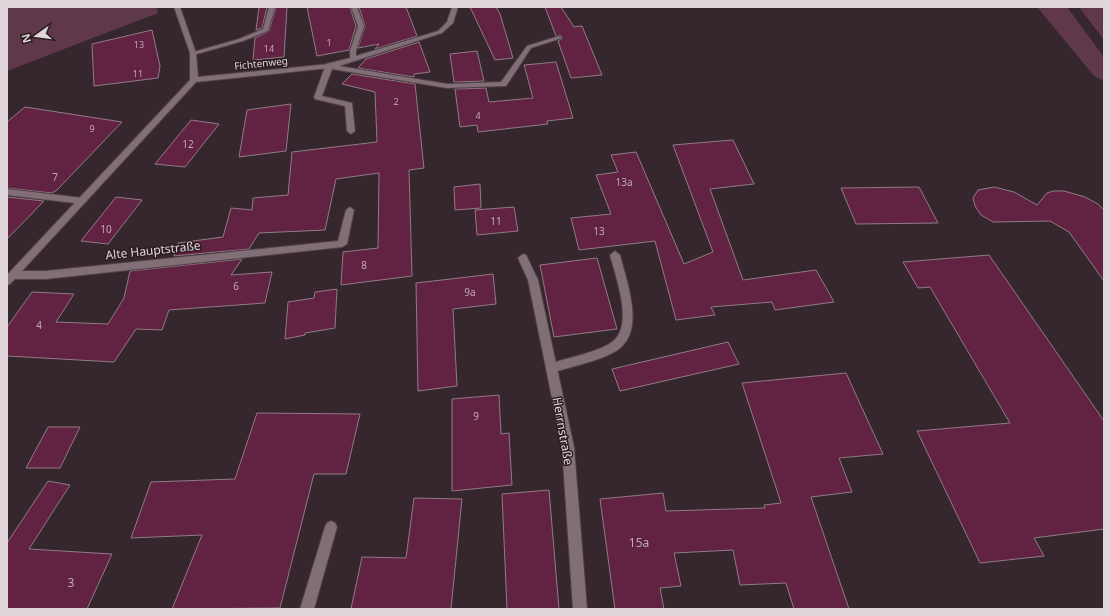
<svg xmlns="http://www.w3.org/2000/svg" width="1111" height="616" viewBox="0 0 1111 616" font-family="'Noto Sans',sans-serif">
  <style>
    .green { fill: #5f3849 }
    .building { fill: #622343; stroke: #8f7c84 }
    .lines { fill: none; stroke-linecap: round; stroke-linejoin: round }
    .lane-casing { stroke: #504248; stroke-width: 2 }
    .street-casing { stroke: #504248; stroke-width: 2 }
    .lane { fill: #816e76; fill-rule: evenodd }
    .street { fill: #816e76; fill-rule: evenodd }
    .labels { text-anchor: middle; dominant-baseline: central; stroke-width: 3; stroke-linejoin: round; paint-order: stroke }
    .far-number-label { font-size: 9px; fill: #c0a8b4 }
    .far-street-label { font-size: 10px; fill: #e0d5da; stroke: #2c1d23 }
    .number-label { font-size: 10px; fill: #c0a8b4 }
    .street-label { font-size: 12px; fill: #e0d5da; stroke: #2c1d23 }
    .near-number-label { font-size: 12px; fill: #c0a8b4 }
  </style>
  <rect width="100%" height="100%" fill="#36262d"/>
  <!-- green -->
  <path class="green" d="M7,7h149l2,6 -151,58z
    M1037,7h30l37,50v24l-10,-5z
    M1079,7h23l2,4v29z"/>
  <!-- building -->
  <path class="building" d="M259,7h8l-5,21 -6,2z
    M276,7h11l-3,50 -31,3 2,-22 14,-7z
    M307,7h43l6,19 -7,24 -32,6z
    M359,7h47l11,29 -42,13 4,-5 -21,4 7,-22z
    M470,7h26l4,7 13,44 -18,2z
    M545,7h16l13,20 8,-1 20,49 -31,3 -13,-37 5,-3 -3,-3 -4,1z
    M152,30l8,36 -2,12 -64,8 -2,-42z
    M419,42l11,30 -16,2v3l-56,-9 8,-9z
    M477,51l7,30 -30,1 -4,-28z
    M556,62l17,56 -26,3 1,3 -70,8 -1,-7 -17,2 -5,-38 31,-1 3,14 44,-4 -9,-33z
    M352,74l63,10 9,84 -15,2 3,106 -71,9 2,-33 35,-4 1,-75 -43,6 -11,51 -66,3 -10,16 -75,7 4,-13 45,-6 8,-29 21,2 1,-12 35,-3 4,-43 85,-10 -2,-50 -33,-8z
    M291,104l-5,47 -47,6 8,-47z
    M25,107l97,15 -65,68 -5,3 -45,-5v-66z
    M191,120l28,4 -34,43 -30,-3z
    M733,140l21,44 -44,5 33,91 73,-10 18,32 -59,8 -3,-8 -61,5 4,8 -39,5 -21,-79 -76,9 -8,-32 40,-4 -15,-39 22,-3 -7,-17 25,-3 48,112 29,-12 -40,-107z
    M480,184l1,24 -26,2 -1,-23z
    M919,187l19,36 -82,1 -15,-36z
    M994,187l20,5 23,13 10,-12 6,-2h11l21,6 13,7 6,6v71l-35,-49 -19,-11 -57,1 -12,-7 -6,-9 -2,-8 5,-8z
    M7,197l37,4 -37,38z
    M116,197l26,3 -34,44 -27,-3z
    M514,207l4,24 -41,4 -2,-25z
    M989,255l115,166v108l-70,9 10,18 -64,7 -63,-132 93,-8 -80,-136 -12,1 -15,-26z
    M597,258l20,71 -63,8 -14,-72z
    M242,259l-11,16 41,-3 -7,31 -96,7 -7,20 -26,-1 -22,33 -107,-6v-29l25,-35 42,2 -18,28 52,2 16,-26 6,-27z
    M493,274l3,30 -43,5 4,77 -39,5 -2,-108z
    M337,289l-2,39 -30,5v2l-20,4 3,-37 26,-4 1,-6z
    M728,342l11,22 -119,27 -8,-22z
    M846,373l37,81 -44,4 13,34 -41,5 38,112h-55l-8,-26 -46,2 -7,-35 -59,3 7,33 -21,2 4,21h-49l-15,-110 63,-6 3,18 99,-3 -1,-3 17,-2 -39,-120z
    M499,395l2,39 8,-1 3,52 -60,6v-92z
    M257,413l103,1 -14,60h-32l-34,134 -108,1 30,-74 -71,3 20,-56 84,-3z
    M48,427h32l-20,41h-34z
    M48,481l22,4 -41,64 83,5 -25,55h-80v-66z
    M549,490l10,119h-52l-5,-115z
    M414,498l48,1 -11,110h-100l11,-52 44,1z"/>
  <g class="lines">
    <defs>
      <path id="lane" d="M269,7h6l-7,24 -25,10 -50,14 -3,-2 49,-14 24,-10z
        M351,7h6l7,19 -8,25v5l82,-25 9,-9 5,-15h6l-5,16 -11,10 -103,33 108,18 54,-2 26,-36 32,-10 3,2 -31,10 -25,38h-3l-56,2 -115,-19 -10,27 30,7 3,28 -4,3 -4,-3 -2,-25 -30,-7 -1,-2 12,-33 24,-6v-7l8,-25z
        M7,189l76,9 4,3 -4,3 -76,-9z
        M350,207l4,3 -7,34 -5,3 -296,32h-33l-3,-1 -2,-3 2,-3 3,-1h33l292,-30 8,-31z
        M615,251l5,4c6,25 25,73 0,93 -14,12 -51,19 -69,25l-4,-2 -1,-3 1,-3c20,-8 43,-10 62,-21 27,-14 7,-66 1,-89z
        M331,521l4,2 2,4 -23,82h-14l25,-82 2,-4z"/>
      <path id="street" d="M174,7h6l16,46 2,24 131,-13 4,2 -4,2 -133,14 -186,202 -3,1v-10l183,-195v-27z
        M523,254l3,1 12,25 36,167 13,162h-14l-11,-162 -34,-167 -10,-22z"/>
    </defs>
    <!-- lane casing -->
    <use href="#lane" class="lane-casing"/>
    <!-- street casing -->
    <use href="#street" class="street-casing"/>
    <!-- lane -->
    <use href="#lane" class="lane"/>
    <!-- street -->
    <use href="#street" class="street"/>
  </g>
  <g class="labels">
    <!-- far-number labels -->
    <g class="far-number-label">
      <text x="329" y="42">1</text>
      <text x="139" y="44">13</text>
      <text x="269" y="48">14</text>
      <text x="138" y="73">11</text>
      <text x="396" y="101">2</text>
      <text x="478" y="115">4</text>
      <text x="92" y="128">9</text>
    </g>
    <!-- far-street labels -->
    <g class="far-street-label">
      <text transform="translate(261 63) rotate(-6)">Fichtenweg</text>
    </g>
    <!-- number labels -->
    <g class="number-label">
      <text x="188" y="144">12</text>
      <text x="55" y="177">7</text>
      <text x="624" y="182">13a</text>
      <text x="496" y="221">11</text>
      <text x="106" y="229">10</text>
      <text x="599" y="231">13</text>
      <text x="364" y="265">8</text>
      <text x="236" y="286">6</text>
      <text x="470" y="292">9a</text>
      <text x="39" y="325">4</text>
      <text x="476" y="416">9</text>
    </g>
    <!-- street labels -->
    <g class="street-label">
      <text transform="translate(153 250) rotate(-6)">Alte Hauptstraße</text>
      <text transform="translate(563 431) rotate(80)">Herrnstraße</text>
    </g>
    <!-- near-number labels -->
    <g class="near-number-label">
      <text x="639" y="542">15a</text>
      <text x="71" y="582">3</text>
    </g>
  </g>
  <!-- border -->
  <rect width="1111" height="616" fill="none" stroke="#e0d5da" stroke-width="16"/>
  <!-- north arrow -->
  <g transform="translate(36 36) rotate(256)" stroke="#2c1d23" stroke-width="3" paint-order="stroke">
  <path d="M0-3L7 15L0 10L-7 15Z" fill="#e0d5da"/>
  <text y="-6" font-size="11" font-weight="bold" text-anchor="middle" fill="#e0d5da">N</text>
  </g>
</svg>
